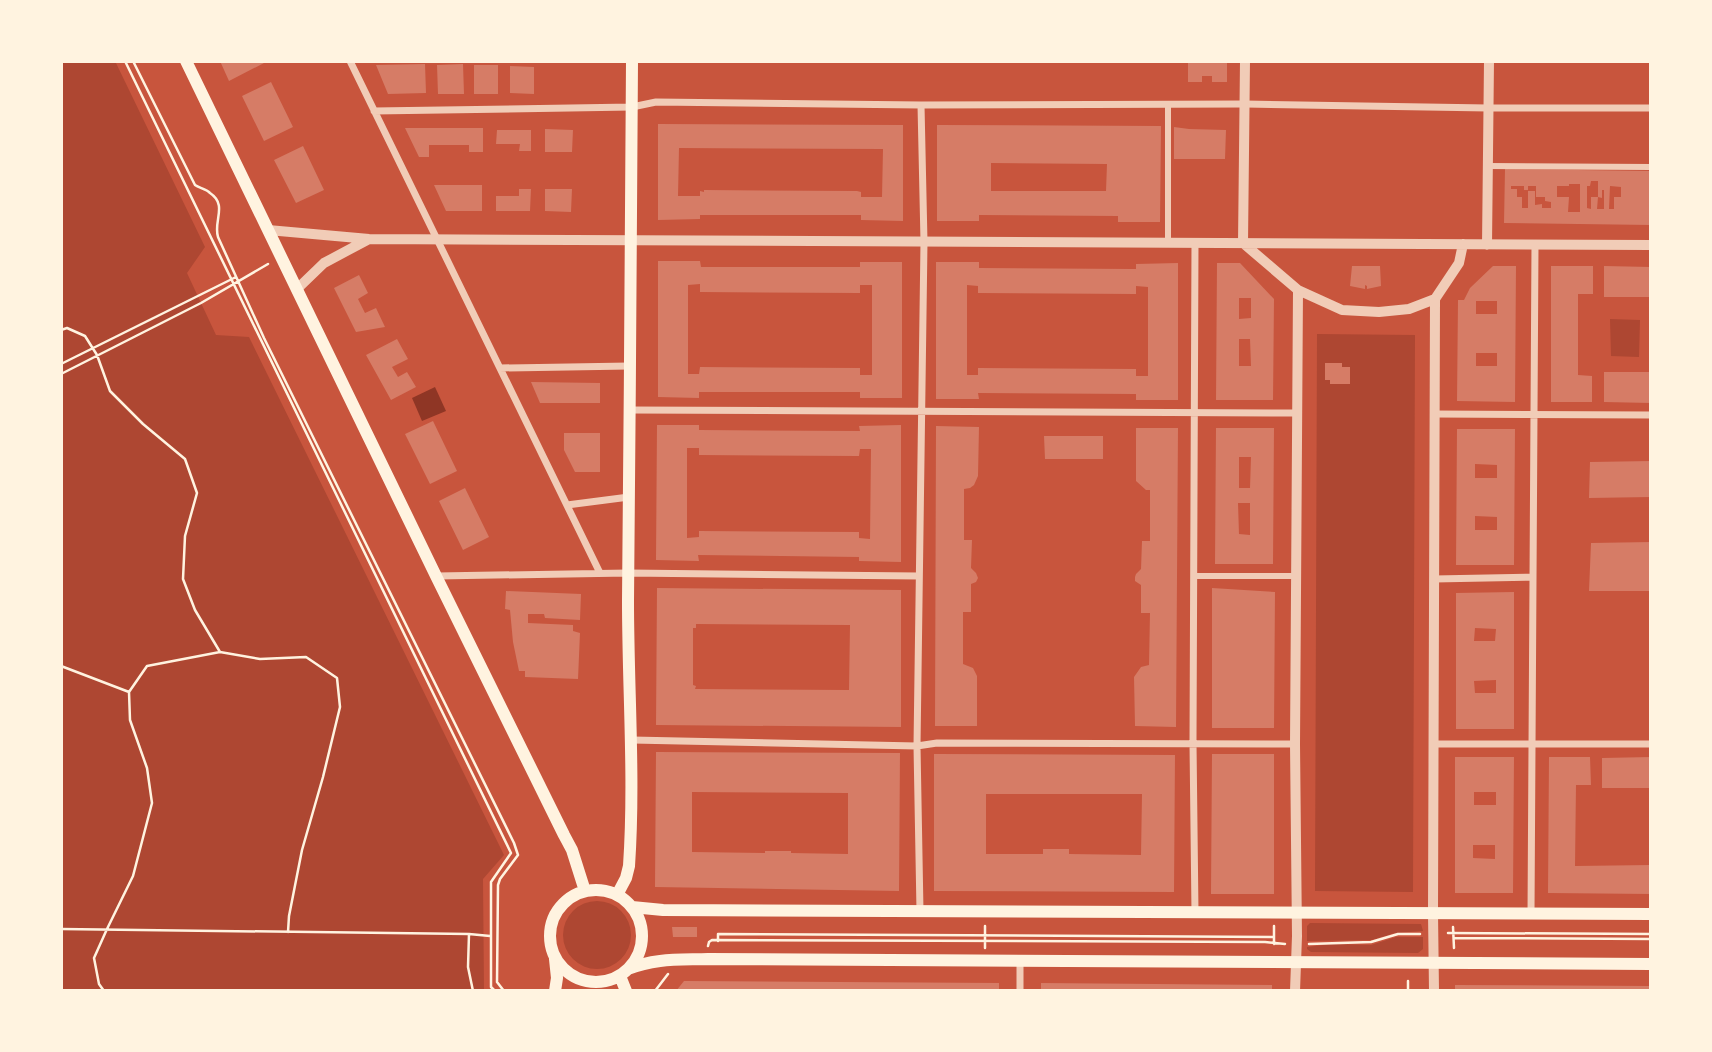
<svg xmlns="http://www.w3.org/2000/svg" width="1712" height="1052" viewBox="0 0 1712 1052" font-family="'Nunito Sans',sans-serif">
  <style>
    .green { fill: #ae4732 }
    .water { fill: #8f3625 }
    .building { fill: #d67c66; fill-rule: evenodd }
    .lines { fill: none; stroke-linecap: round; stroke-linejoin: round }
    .path { stroke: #fff3e0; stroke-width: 2.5 }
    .pedestrian { stroke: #f1ccb7; stroke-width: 6 }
    .minor { stroke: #f1ccb7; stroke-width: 7 }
    .tertiary { stroke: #f1ccb7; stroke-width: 10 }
    .secondary { stroke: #fff3e0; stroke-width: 12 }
  </style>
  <rect width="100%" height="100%" fill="#c8553d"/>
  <!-- green -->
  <path class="green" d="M61,61h54l90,186 -18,26 29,62 33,2 255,518 -21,24 1,112h-423z
    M1610,319l30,1 -1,37 -28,-1z
    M1317,334l98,1 -2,557 -98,-1z
    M563 935a34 34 0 1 1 68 0a34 34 0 1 1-68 0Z
    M1310,923l111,1 2,7 -28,2 -23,7 -65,1v-15z
    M1396,937h27v12l-5,4 -107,-1 -4,-3v-2l24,-3 40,1z"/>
  <!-- water -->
  <path class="water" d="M435,387l11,24 -24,10 -10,-23z"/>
  <!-- building -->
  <path class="building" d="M220,61h43l1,2 -35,18z
    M1188,61h39v21h-15v-6h-10v6h-14z
    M425,64l1,29 -38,1 -12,-29z
    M463,64l1,30h-26l-1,-29z
    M474,65h24v29h-24z
    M510,66l24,1v27l-24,-1z
    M271,82l22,45 -29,14 -22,-45z
    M658,124l245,1v96l-42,-1v-5h-161v4l-42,1zM679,148l204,1 -1,48h-21v-5l-4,-1 -153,-1v2l-4,-1v5h-22z
    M937,125l224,1 -1,96h-42v-6l-139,-1v6h-42zM991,163l116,1 -1,27h-115z
    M1174,127l15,2 37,1 -1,29h-51z
    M405,128h78v24h-14v-7h-40v12h-10z
    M545,129l28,1 -1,22h-27z
    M497,130h34v21h-12l1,-7h-24z
    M303,146l21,44 -28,13 -22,-43z
    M1505,169l146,2v54l-147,-2zM1591,181h7v16l4,1v-8h2v19h-7l1,-12h-7v12l-4,-1v-22h3zM1569,184h11v28h-12l1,-15h-12v-11h12zM1511,186h13v4h4v-4h8v11h9v4l6,1v6h-9v-4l-7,1v-14h-7v17h-6v-11h-5v-8h-6zM1610,186l11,1v10h-7v12h-5z
    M434,185h48v26h-36z
    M519,189h12l-1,22h-34v-15h23z
    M545,189h27l-1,23 -26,-1z
    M658,261h42l1,6h159v-5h42v136h-42v-6h-161v6l-41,-1zM700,284v8l160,1v-8h12v90h-12v-7l-160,-1 -1,7h-11v-89z
    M936,262h43v6l153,1h4v-5l42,-1v137h-42v-6l-158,-1 1,6h-43zM967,285l11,1v7l158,1v-8l12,1v89h-12v-7l-158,-1v7h-11z
    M1217,263h23l34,36 -1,101h-57zM1239,298h12v20l-12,1zM1239,339h11l1,27h-12z
    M1352,266h28l1,20 -14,3v-3l-2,-1v4l-15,-3z
    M1493,266h23l-1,136 -58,-1 1,-101h6l6,-12zM1476,301h21v13h-21zM1476,353h21v13h-21z
    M1551,266h42v28h-15v81l14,1v26h-41z
    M1604,266l47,1v30h-47z
    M359,275l9,18 -10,6 7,14 11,-5 9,19 -29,5 -22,-44z
    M397,339l11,20 -16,8 6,10 9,-5 9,15 -25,13 -25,-45z
    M1325,363h17v4h8v17h-20v-4h-5z
    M1604,372h47v31l-47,-1z
    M531,382l69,1v20h-60z
    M433,421l24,50 -27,13 -25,-50z
    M657,425h42v5l161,1 -1,-5 42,-1v137l-42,-1v-4l-161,-2 1,6 -43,-1zM687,448h12v7l160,1 1,-7h11l-1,90 -11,-1v-6l-160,-1v6l-12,1z
    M936,426l43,1 -1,49 -4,9 -4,3 -6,1v51h8l-1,28 5,5 2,5 -2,4 -5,2v28h-8v52l10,4 4,8v50h-42z
    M1136,428h42l-2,299 -41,-1 -1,-49 7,-10 8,-2 1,-52h-9v-28l-6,-4v-4l1,-3 5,-5 1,-28h8v-51h-4l-10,-9z
    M1216,428h58l-1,136h-58zM1239,457h12l-1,31h-11zM1238,503h12v32l-11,-1z
    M1457,429h58l-1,136h-58zM1475,464l22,1v13h-22zM1475,516l22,1v13h-22z
    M564,433h36v39h-25l-11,-22z
    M1044,436h59v23h-58z
    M1651,461v36l-62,1 1,-36z
    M465,488l24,49 -26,13 -24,-49z
    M1651,542v49h-62l2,-48z
    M657,588l244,2v137l-245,-2zM696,624l154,1 -1,65 -154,-1 1,-3 -3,-1v-57h3z
    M1212,588l63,4 -1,136h-62z
    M506,591l75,3 -1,26 -35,-2 -1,-4h-16v9l45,2v6l7,2 -2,46 -53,-2v-6h-6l-6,-29 -3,-32 -5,-1z
    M1514,592v137h-58v-136zM1475,628l21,1 -1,12h-21zM1496,680v13h-21l-1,-12z
    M656,752l244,1 -1,138 -244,-4zM692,792l156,1v61l-57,-1v-2h-26v2l-73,-1z
    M934,754l241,1 -1,137 -240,-1zM986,794h156l-1,61 -72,-1v-5h-26v5h-57z
    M1212,754h62v140h-63z
    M1455,757h59l-1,136h-58zM1474,792h22v13h-22zM1473,845h22v14l-22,-1z
    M1549,757h41l1,28h-15l-1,81 76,-1v29l-103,-1z
    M1651,757v31h-49v-30z
    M672,927h25v10h-24z
    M684,981l315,2v8h-323z
    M1041,983l231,2v6h-231z
    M1455,985l196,1v5h-196z"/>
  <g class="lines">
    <!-- path -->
    <path class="path" d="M125,61l386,792 -20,29v105l4,4
      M133,61l62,124c4,3 11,4 15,8 18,12 3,28 8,44l46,101 250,505 4,12 -18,24 -2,6 -1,97 7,9
      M61,330l6,-2 18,8 12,19 13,36 33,33 42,35 12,34 -12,43 -2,43 12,31 25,42
      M61,364l175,-87
      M61,374l140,-71 67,-39
      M61,666l68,26
      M1453,927l1,21
      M61,929l408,5 21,2
      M1448,933l203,1
      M469,934l-1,33 5,24
      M1454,938l197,1
      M718,941v-7l556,3
      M1274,944v-18
      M1309,944l62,-2 27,-8h22
      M708,946l1,-4 3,-2 553,2 20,2
      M985,948v-22
      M104,991l-5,-7 -5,-26 13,-29 26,-53 19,-73 -5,-35 -17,-48 -1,-28 18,-26 73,-14 40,7 46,-2 31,21 3,29 -17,70 -21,73 -13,66 -1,16
      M655,991l13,-17
      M1408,991v-10"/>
    <!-- pedestrian -->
    <path class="pedestrian" d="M1168,104v139
      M1488,166l163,1
      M1194,576h102"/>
    <!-- minor -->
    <path class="minor" d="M350,61l250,512
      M374,111l258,-4 24,-5 265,3 324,-1 243,4h163
      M500,368l129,-2
      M629,410l668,3
      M1434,414l217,1
      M567,505l62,-8
      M437,576l191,-3 291,3
      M1434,579l99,-2
      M632,740l285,6 20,-3 358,1
      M1433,744h218
      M920,911l-3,-165 7,-504 -3,-137
      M1195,912l-2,-169 2,-500
      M1531,914l4,-669
      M1020,962v29"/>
    <!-- tertiary -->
    <path class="tertiary" d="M1245,61l-2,182 55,47 44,20 37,2 30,-3 26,-10 24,-36 4,-19
      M268,230l101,9 1282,6
      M1487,245l2,-184
      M297,289l27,-26 45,-24
      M1295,991l2,-55 -2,-192 3,-454
      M1434,991l-1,-78 2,-614"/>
    <!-- secondary -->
    <path class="secondary" d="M186,61l250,515 128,259 8,15 13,41
      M550 936a46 46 0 1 1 92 0a46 46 0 1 1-92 0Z
      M617,895l9,-17 3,-12c6,-88 -1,-176 -1,-265 1,-180 4,-360 4,-540
      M632,907l31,3 988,4
      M555,959l2,19 -2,13
      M628,969c27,-11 51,-9 80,-10l943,5
      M620,976l6,15"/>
  </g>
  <!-- border -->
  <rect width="1712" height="1052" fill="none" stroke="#fff3e0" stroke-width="126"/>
</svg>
